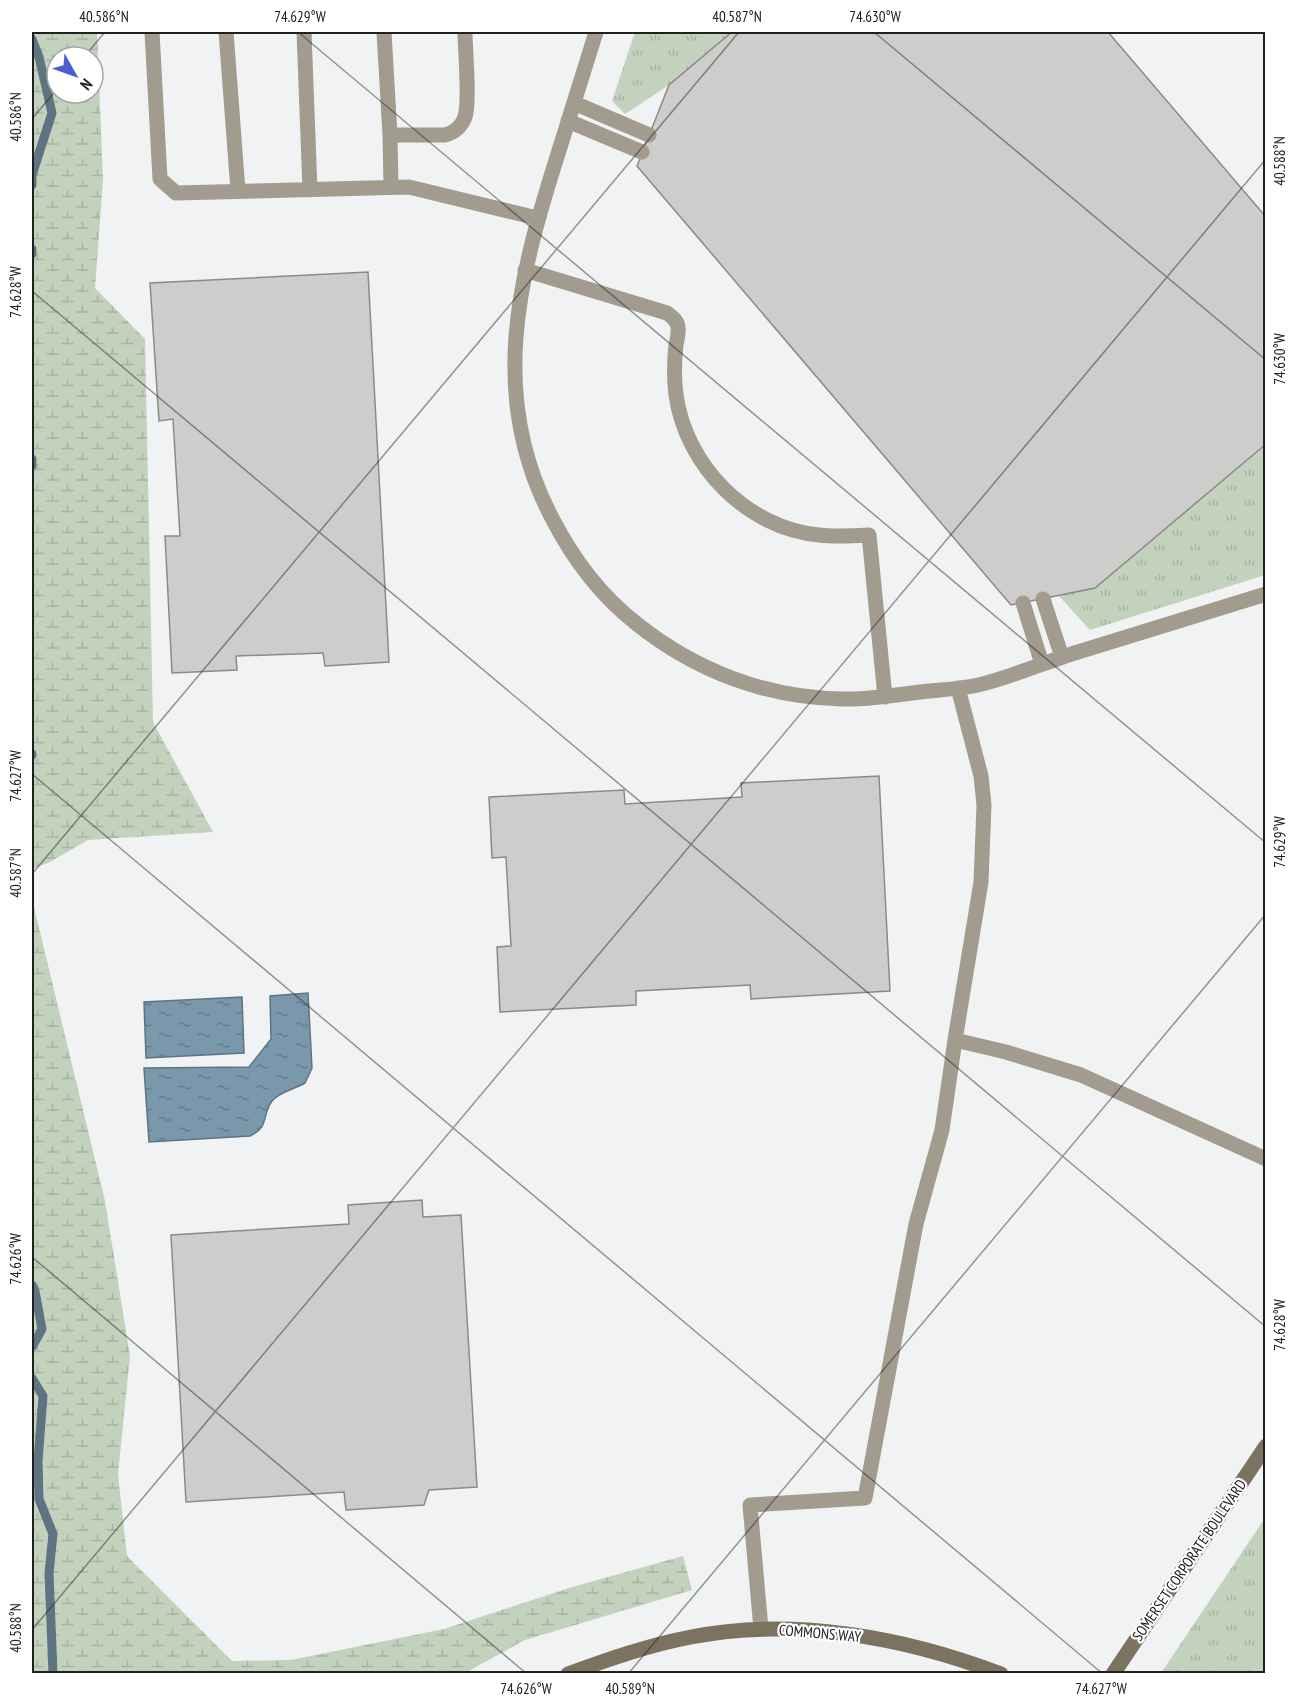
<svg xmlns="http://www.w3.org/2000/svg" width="1297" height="1705" viewBox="0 0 1297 1705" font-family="'PT Sans Narrow',sans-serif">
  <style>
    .grass { fill: url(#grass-tufts) }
    .wetland { fill: url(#wetland-marsh); fill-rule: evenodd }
    .water { fill: url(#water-ripples); stroke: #5f7482; stroke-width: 1.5 }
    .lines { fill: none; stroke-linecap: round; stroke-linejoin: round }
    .stream { stroke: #5f7482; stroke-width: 9 }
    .building { fill: #cdcdcb; stroke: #8b8a89; stroke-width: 1.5 }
    .lane { stroke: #a29c8f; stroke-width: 15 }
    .secondary { stroke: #7b7360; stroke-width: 15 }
    .ticks { fill: none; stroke: #202021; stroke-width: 1.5; stroke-opacity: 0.45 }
    .labels { text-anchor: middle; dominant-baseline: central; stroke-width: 4.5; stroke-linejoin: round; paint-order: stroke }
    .street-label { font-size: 15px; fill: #202021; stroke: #fff }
    .neatline { fill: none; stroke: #202021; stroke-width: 2 }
    .ticks-label { font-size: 15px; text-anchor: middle; fill: #202021 }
  </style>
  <defs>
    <pattern id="grass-tufts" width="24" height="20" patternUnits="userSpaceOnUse" patternTransform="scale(1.5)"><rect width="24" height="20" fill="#c3d2bc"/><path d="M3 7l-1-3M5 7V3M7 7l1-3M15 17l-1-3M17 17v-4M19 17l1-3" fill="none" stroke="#a7b4a1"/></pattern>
    <pattern id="wetland-marsh" width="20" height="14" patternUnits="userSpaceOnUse" patternTransform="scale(1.5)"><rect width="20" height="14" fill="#c3d2bc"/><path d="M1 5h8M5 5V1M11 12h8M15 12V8" fill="none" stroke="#a7b4a1"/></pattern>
    <pattern id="water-ripples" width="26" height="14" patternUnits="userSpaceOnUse" patternTransform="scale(1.5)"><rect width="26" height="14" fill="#7a98ab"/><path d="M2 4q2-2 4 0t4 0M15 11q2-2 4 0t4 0" fill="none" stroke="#647c8b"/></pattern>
  </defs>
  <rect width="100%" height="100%" fill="#f1f2f3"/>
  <!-- grass -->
  <path class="grass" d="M635,32h97l-63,53 -44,29 -13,-13z
    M1265,444v131l-175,55 -32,-35z
    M1265,1518v155h-104z"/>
  <!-- wetland -->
  <path class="wetland" d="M32,32h65l6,148 -8,108 50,51 8,383 60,110 -125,8 -40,23 -16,6zM57,57h36v36h-36z
    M32,899l73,302 25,155 -12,118 9,82 105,105 59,-1 153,-31 125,-41 114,-32 9,34 -167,50 -60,33h-433z"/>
  <!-- water -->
  <path class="water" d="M308,993l4,75 -7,15c-10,6 -26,9 -33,18 -11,15 -2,26 -22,35l-101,6 -5,-74 105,-1 22,-28 -1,-43z
    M242,997l2,56 -98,5 -2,-56z"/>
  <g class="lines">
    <!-- stream -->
    <path class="stream" d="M32,39l7,18 13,56 -20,62v10
      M32,249v5
      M32,459v7
      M32,754v1
      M32,1285l3,6 7,38 -10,18
      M32,1378l11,18 -5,65 1,38 14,35 -4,39 4,101"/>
  </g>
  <!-- building -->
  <path class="building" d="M732,32h376l158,185v227l-171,144 -84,17 -374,-439 32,-81z
    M368,272l21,390 -64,4 -2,-13 -87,3 1,14 -65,3 -7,-137h15l-7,-117 -14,2 -9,-138z
    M879,776l11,215 -139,8 -1,-14 -114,6v14l-136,7 -3,-65 14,-1 -5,-89 -14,1 -3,-61 135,-7 1,14 117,-7 -1,-14z
    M422,1200l1,17 38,-2 16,272 -48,3 -5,15 -78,5 -2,-18 -158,10 -15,-267 178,-11 -1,-19z"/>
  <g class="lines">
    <!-- lane -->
    <path class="lane" d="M152,32l8,147 16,14 233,-6 128,31
      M226,32l12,159
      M304,32l6,158
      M384,32l6,103h55c9,-2 17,-9 20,-18 5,-16 0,-67 0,-85
      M596,32c-13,41 -26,83 -39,125 -39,123 -69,240 -5,361 21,41 49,78 85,106 59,47 130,74 205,75 26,1 52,-4 78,-7 19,-2 39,-3 58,-7 34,-8 67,-23 100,-33 62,-19 125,-38 188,-58
      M574,103l75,32
      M568,121l74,31
      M390,135l1,52
      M525,270l142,43c5,4 10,7 11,14 1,6 -1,12 -2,18 -2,17 -2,34 0,50 10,71 71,133 143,140 17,2 33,1 50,0l16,162
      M1043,599l19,58
      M1023,603l19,61
      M955,1040l26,-158 3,-77 -3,-29 -23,-88
      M761,1629l-11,-124 115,-7 51,-274 26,-94 13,-90 51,12 75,23 185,84"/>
    <!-- secondary -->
    <path class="secondary" d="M568,1674c41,-15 81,-29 123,-37 103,-20 213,0 310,37
      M1113,1674l153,-228"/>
  </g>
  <!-- ticks -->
  <path class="ticks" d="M298,32l968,811M874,32l392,328M84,57l21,-25M32,119l25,-30M32,291l1234,1036M32,774l1071,900M32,874l707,-842M32,1257l495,417M32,1630l1234,-1471M628,1674l638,-760M1262,1674l4,-4"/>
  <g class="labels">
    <!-- street labels -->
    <g class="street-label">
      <text transform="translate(1189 1560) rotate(-56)">SOMERSET CORPORATE BOULEVARD</text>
      <text transform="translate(820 1633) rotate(5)">COMMONS WAY</text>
    </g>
  </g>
  <!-- border -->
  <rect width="1297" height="1705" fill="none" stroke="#ffffff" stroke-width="66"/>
  <!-- north arrow -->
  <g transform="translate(75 75) rotate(130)"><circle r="28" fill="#ffffff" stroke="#a6a6a6" stroke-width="1.5"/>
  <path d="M0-4.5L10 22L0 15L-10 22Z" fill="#485ed2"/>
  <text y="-9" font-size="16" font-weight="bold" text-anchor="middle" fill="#202021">N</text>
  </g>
  <rect x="33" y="33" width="1231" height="1639" class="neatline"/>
  <g class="ticks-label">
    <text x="104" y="22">40.586°N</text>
    <text x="300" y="22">74.629°W</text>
    <text x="737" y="22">40.587°N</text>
    <text x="875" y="22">74.630°W</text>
    <text transform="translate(16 117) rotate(-90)" y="5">40.586°N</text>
    <text transform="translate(1280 161) rotate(-90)" y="5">40.588°N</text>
    <text transform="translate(16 292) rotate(-90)" y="5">74.628°W</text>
    <text transform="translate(1280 359) rotate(-90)" y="5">74.630°W</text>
    <text transform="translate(16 776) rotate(-90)" y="5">74.627°W</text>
    <text transform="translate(1280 842) rotate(-90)" y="5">74.629°W</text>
    <text transform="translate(16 873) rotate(-90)" y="5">40.587°N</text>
    <text transform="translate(16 1259) rotate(-90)" y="5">74.626°W</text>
    <text transform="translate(1280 1325) rotate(-90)" y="5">74.628°W</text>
    <text transform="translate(16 1628) rotate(-90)" y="5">40.588°N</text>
    <text x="526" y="1694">74.626°W</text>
    <text x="630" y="1694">40.589°N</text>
    <text x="1101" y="1694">74.627°W</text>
  </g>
</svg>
